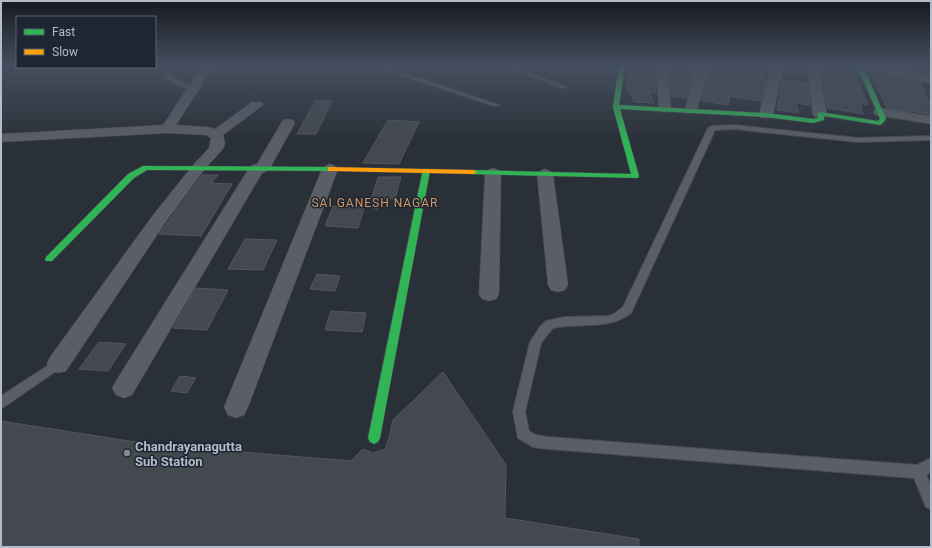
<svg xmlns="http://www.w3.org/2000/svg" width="932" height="548" viewBox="0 0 932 548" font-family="Roboto,sans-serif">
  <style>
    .building { fill: #444950; stroke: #52575f }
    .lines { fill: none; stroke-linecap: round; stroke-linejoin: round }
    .lane-casing { stroke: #484c53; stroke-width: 2 }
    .street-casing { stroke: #484c53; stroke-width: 1 }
    .fast-casing { stroke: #484c53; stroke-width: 1 }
    .slow-casing { stroke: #484c53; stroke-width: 1 }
    .lane { fill: #5a5e66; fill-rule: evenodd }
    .street { fill: #5a5e66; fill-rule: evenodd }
    .fast { fill: #30b455; fill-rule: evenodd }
    .slow { fill: #ff9f0a; fill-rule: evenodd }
    .poi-dot { fill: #848b96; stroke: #1d2633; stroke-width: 1.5 }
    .labels { text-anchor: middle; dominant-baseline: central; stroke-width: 3; stroke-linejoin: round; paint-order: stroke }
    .neighbourhood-label { font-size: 12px; letter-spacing: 1px; fill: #d59563; stroke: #1d2633 }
    .near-poi-label { font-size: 13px; font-weight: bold; fill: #b4bcc9; stroke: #1d2633; text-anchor: start }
  </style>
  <rect width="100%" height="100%" fill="#2a3038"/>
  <!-- building -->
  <path class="building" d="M672,66h24l-9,32 -15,-2 -2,-25z
    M710,66h53l-1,12h4l-5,23 -31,-5 -2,9 -27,-5z
    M881,66h30l2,5z
    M821,67l33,6 14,32 -8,-2 3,11 -35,-6z
    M630,69l25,2 1,22 -7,-1 5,11 -20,-1 -4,-12h-3z
    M871,74l49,9 9,19h2v12l-44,-6z
    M782,80l26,4 2,21 -14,-2 3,10 -22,-3z
    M315,101h17l-16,33h-19z
    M388,120l31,2 -20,42 -36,-1z
    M202,175h16l-7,8 21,1 -31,52 -42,-2z
    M378,177h23l-6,22 -13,-1 -5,12 -8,-4z
    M333,206l31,2 -6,20 -33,-2z
    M245,239l32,1 -14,30 -35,-1z
    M317,274l23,2 -5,15 -25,-2z
    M196,288l32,2 -21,40 -34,-2z
    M331,311l35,2 -4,19 -37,-2z
    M99,342l27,2 -18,27 -29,-2z
    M443,372l63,93 -1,53 134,21v8h-638v-126l154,24 196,16 12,-12 10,4 12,-4 4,-11 4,-18z
    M180,376l16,2 -9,15 -16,-2z"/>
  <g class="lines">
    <defs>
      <path id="lane" d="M374,66h8l117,39 -5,1z
        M505,66h8l54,21 -5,1z
        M165,74h4l13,9 16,4 -3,2c-12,-1 -23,-4 -31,-14z
        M734,125l124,13 73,-2v4l-73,2 -124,-13 -19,1 -84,183c-23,18 -51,9 -78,15l-12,15 -16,69 4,19 7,4 12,2 369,28 14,-7v14l-5,3 5,10v24l-5,-2 -12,-29 -366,-29 -15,-2 -15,-9 -5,-26 17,-70 10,-15 6,-6 19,-4 44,-1 5,-2 9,-7 85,-179 4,-2z
        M58,359l4,2 2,3 -2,3 -61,42v-13z"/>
      <path id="street" d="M202,66h30l-2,2 -18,1 -36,56 32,2 7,2 37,-27h10l1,3 -40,30 2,8 -2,6 -19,21 -39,53 -99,148 -8,2 -8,-2 -3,-7 3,-7 103,-142 41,-51 15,-16 2,-10 -5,-3 -39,-2 -166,9v-8l162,-9z
        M656,66h12l3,43 -1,3h-10l-1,-3z
        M697,66h12l-12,44 -1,3h-10l-1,-3z
        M771,66h12l-10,49 -2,3h-10l-2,-3z
        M807,66h12l8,48 -2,3h-10l-2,-3z
        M855,66h18l58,9v8l-71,-13 -4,-1z
        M880,108l51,8v8l-56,-9 -2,-3 2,-3z
        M288,119l5,1 2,3 -25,45 -3,3 -5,2 -130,222 -8,3 -8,-3 -4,-7 4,-7 133,-213 3,-3 5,-1 26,-44z
        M330,164l5,2 3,3 -90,238 -4,8 -8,3 -8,-3 -4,-8 98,-238 3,-3z
        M493,168l5,2 3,3 -2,121 -3,5 -7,2 -7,-2 -3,-5 6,-121 3,-3z
        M545,169l5,2 3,3 15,111 -3,5 -7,2 -7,-2 -3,-5 -11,-111 3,-3z"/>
      <path id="fast" d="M619,66h6l-6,39 147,8 47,6 5,-1 -1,-4 3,-2 58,9 2,-2 -23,-53h6l23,53 -4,5 -2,1 -56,-9v4l-11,3 -47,-6 -146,-8 19,67 -1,2 -168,-4 -1,-2 4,-2 158,4 -18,-67z
        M143,166l188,1 4,2 -4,2 -184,-1 -13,8 -82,83h-6l-1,-2 1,-2 82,-83z
        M423,169h6l1,2 -50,267 -2,4 -4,2 -4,-2 -2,-4z"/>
      <path id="slow" d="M328,167l145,3 4,2 -4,2 -142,-3h-3z"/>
    </defs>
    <!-- lane casing -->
    <use href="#lane" class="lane-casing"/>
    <!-- street casing -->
    <use href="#street" class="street-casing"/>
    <!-- fast casing -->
    <use href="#fast" class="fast-casing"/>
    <!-- slow casing -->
    <use href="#slow" class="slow-casing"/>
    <!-- lane -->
    <use href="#lane" class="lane"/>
    <!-- street -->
    <use href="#street" class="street"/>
    <!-- fast -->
    <use href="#fast" class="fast"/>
    <!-- slow -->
    <use href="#slow" class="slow"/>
  </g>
  <!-- sky -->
  <linearGradient id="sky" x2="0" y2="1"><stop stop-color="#171a1f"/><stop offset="0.46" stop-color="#444e5e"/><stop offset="1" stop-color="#444e5e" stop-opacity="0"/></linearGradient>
  <rect width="932" height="142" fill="url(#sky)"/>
  <!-- markers -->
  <circle class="poi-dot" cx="127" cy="453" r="4"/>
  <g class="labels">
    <!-- neighbourhood labels -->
    <g class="neighbourhood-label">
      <text x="375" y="203">SAI GANESH NAGAR</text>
    </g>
    <!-- near-poi labels -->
    <g class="near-poi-label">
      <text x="135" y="446">Chandrayanagutta<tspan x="135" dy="15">Sub Station</tspan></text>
    </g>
  </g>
  <!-- border -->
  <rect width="932" height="548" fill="none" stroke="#b4bcc9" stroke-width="4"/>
  <!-- legend -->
  <rect x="16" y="16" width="140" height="52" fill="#1d2633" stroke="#59626f"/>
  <rect x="24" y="29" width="20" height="6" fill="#30b455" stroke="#59626f"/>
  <text x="52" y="36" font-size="12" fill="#b4bcc9">Fast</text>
  <rect x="24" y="49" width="20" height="6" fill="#ff9f0a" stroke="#59626f"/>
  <text x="52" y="56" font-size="12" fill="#b4bcc9">Slow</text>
</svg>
